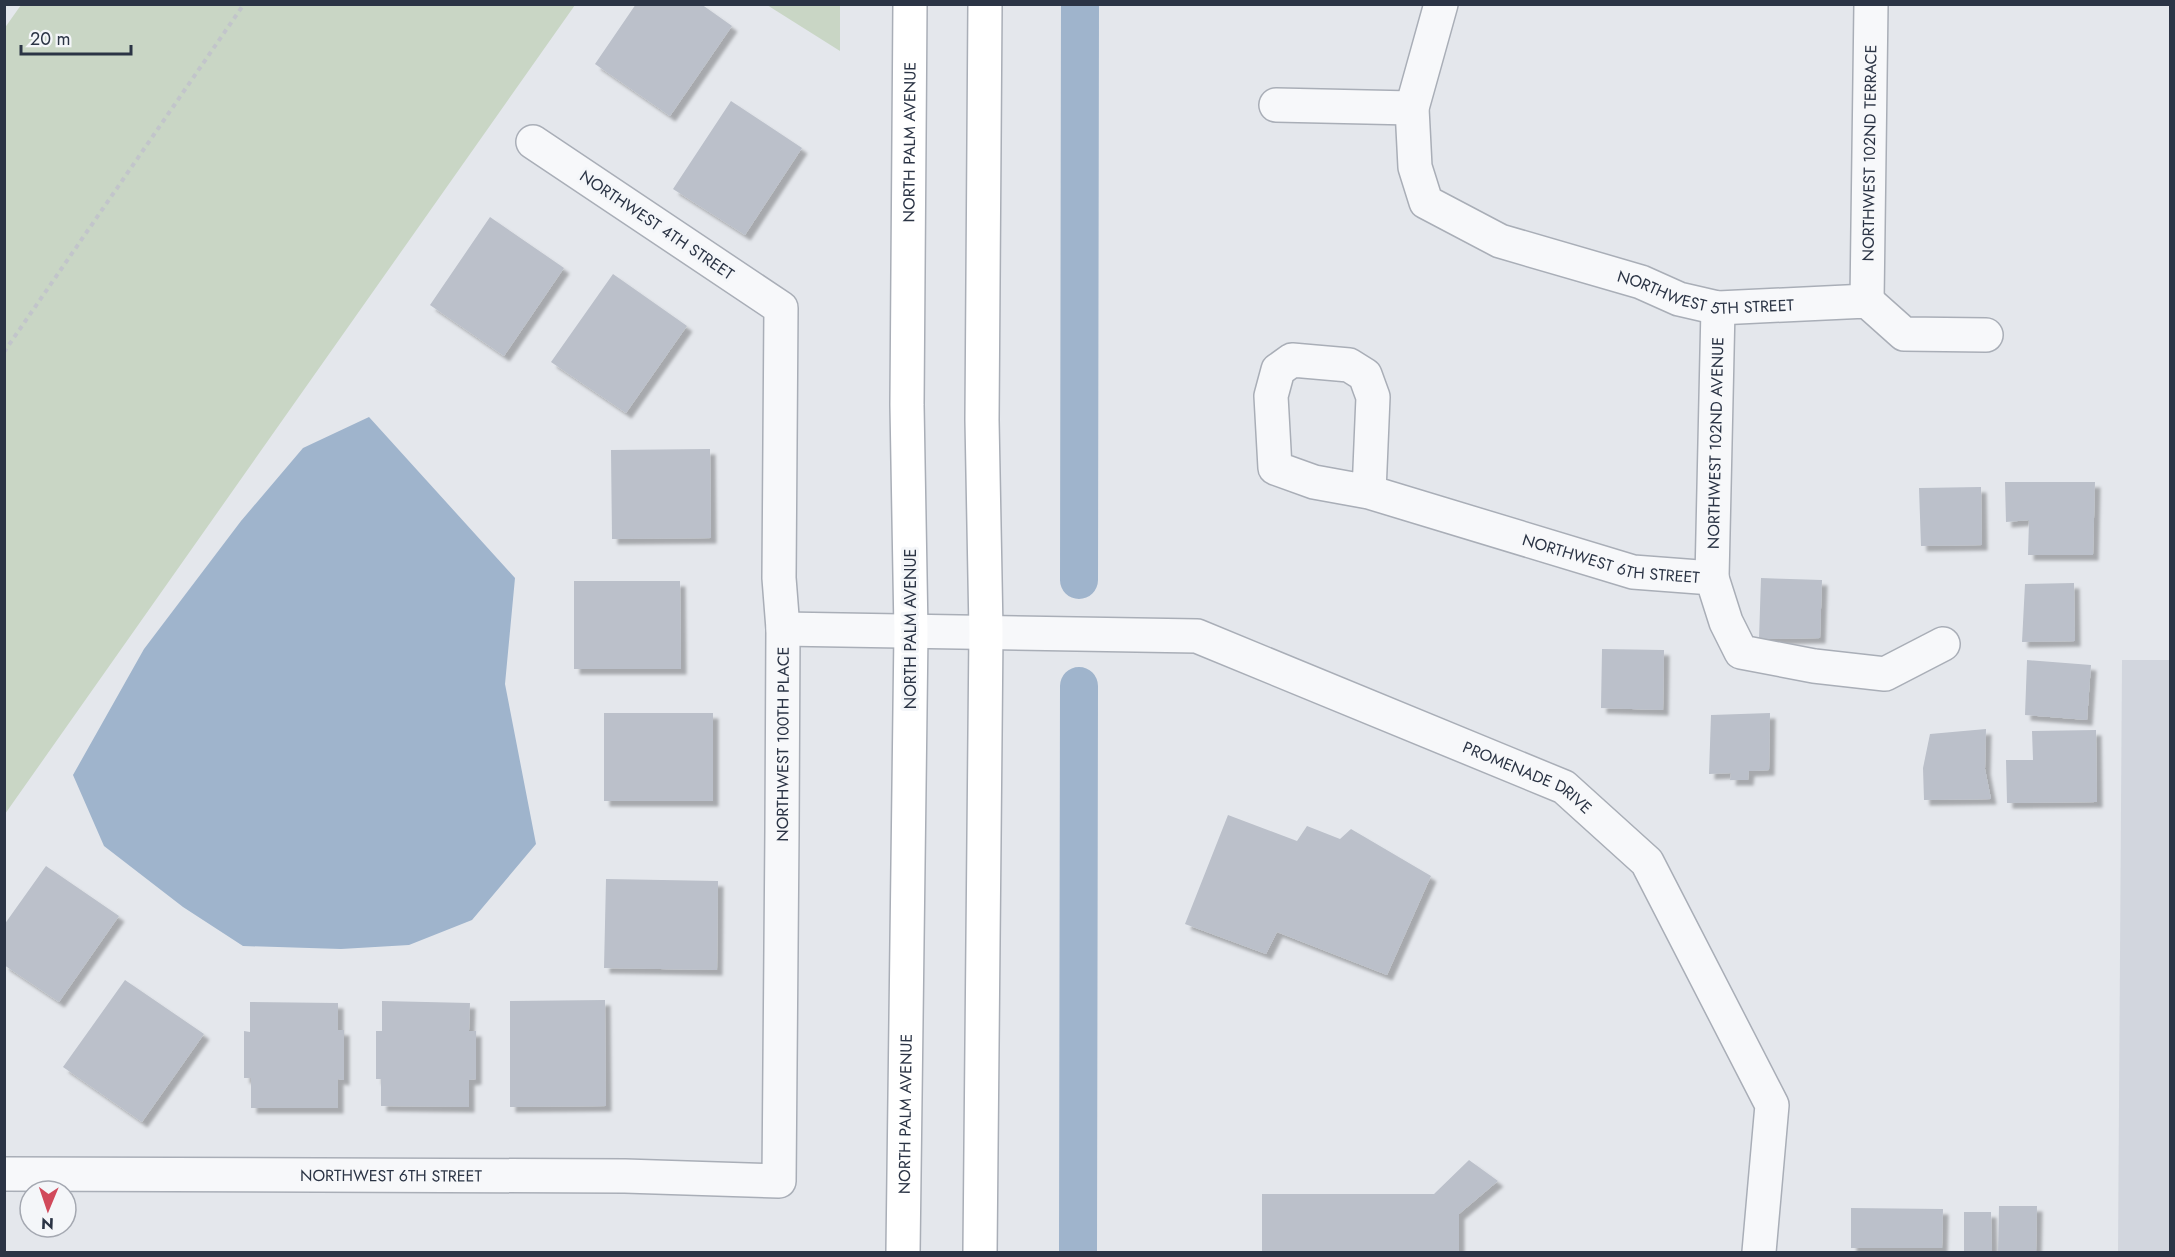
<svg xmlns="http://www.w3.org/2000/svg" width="2175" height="1257" viewBox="0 0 2175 1257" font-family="Jost,sans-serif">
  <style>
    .built { fill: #d2d6de }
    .green { fill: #c9d6c5 }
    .water { fill: #9fb4cc }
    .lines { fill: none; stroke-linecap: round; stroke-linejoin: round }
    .canal { stroke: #9fb4cc; stroke-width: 38 }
    .building { fill: #bbc0ca; filter: url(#shadow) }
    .street-casing { stroke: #a9aeb7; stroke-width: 36 }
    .secondary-casing { stroke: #a9aeb7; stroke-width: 36 }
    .path { stroke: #c2c5cb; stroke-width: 4; stroke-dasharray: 4.5 4.5; stroke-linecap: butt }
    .street { stroke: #f7f8fa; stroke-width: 33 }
    .secondary { stroke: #fff; stroke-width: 33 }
    .labels { text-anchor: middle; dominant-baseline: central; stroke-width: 6; stroke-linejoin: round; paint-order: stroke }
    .street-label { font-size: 16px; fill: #2b3445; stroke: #f4f6f9 }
  </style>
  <defs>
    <filter id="shadow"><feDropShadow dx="5.5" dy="5.5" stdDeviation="1.5" flood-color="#0004"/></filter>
  </defs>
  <rect width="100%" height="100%" fill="#e4e7ec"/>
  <!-- built -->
  <path class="built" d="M2122,660h48v592h-52z"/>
  <!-- green -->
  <path class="green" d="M21,5h554l-570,809 -1,-785z
    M767,5h73v46z"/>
  <!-- water -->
  <path class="water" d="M369,417l146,161 -10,106 31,160 -64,76 -63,25 -68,4 -98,-3 -60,-39 -79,-61 -31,-71 71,-126 97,-128 62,-73z"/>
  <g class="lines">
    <!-- canal -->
    <path class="canal" d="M1079,580l1,-576
      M1078,1252l1,-566"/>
  </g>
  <!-- building -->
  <path class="building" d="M636,4h65l31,22 -62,90 -75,-52z
    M731,101l71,47 -57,87 -72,-46z
    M490,217l74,51 -60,88 -74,-51z
    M613,274l74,52 -61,87 -75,-51z
    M710,449l1,89 -99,1 -1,-89z
    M2005,482h90l-2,73h-65l1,-35 -23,2z
    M1981,487l1,58 -61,1 -2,-58z
    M1761,578l61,2 -2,58 -61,1z
    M574,581h106l1,88h-107z
    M2074,583l1,58 -53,1 3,-58z
    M1602,649l62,1 -1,60 -62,-2z
    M2027,660l64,5 -4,55 -62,-5z
    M604,713h109v88h-109z
    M1770,713l-1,57 -20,1 -1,9h-18l1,-7 -22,1 2,-59z
    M1986,729l-1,40 6,30 -67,1 -1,-32 7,-34z
    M2096,730l1,72 -90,1 -1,-43h27l-1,-29z
    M1228,815l69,26 10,-15 33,13 11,-10 80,47 -44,99 -110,-43 -11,22 -81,-30z
    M46,866l73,50 -60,86 -55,-37v-40z
    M606,879l112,2 -1,89 -113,-2z
    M125,980l79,54 -62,88 -79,-55z
    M605,1000l1,106 -96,1v-106z
    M382,1001l88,2 -1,28h7v48l-7,1v27l-88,-1v-27h-5v-48h6z
    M250,1002l88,1v27h6v50l-6,-1v29h-87v-30h-7v-47l6,1z
    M1469,1160l29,21 -39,33v38h-197v-58h172z
    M1999,1206h38l-1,46h-38z
    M1851,1208l92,1 -1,39h-91z
    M1964,1212h27l1,40h-28z"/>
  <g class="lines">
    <defs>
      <g id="street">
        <path id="s1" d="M1441,4l-29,104 3,59 11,35 74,39 141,41 38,17 39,9 149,-7 37,33 82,1"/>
        <path d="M1276,105l136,3"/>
        <path id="s2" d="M1867,301l4,-297"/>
        <path id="s3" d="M1369,492l4,-95 -8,-22 -16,-10 -57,-5 -14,10 -7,26 4,72 39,14 55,10 264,80 79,6 14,44 15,30 73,14 71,8 58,-30"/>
        <path id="s4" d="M1712,578l6,-270"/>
        <path id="s5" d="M783,629l414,7 367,151 83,75 125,243 -13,147"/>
        <path id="s6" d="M4,1174l621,2 154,5 3,-350 1,-202 -4,-51 2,-270 -248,-166"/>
      </g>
      <g id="secondary">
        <path id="s7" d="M903,1252l8,-620 -4,-227 3,-401"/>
        <path d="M980,1252l6,-621 -4,-211 3,-416"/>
      </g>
    </defs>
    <!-- street casing -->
    <use href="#street" class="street-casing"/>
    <!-- secondary casing -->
    <use href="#secondary" class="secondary-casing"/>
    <!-- path -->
    <path class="path" d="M4,352l240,-348"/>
    <!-- street -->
    <use href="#street" class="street"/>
    <!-- secondary -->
    <use href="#secondary" class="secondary"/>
  </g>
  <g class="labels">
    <!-- street labels -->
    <g class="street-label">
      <text stroke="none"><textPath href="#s7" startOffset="1110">NORTH PALM AVENUE</textPath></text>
      <text stroke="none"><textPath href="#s2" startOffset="148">NORTHWEST 102ND TERRACE</textPath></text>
      <text transform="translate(657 225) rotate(34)">NORTHWEST 4TH STREET</text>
      <text stroke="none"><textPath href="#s1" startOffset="501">NORTHWEST 5TH STREET</textPath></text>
      <text stroke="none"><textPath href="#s4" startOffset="135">NORTHWEST 102ND AVENUE</textPath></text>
      <text stroke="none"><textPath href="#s3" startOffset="660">NORTHWEST 6TH STREET</textPath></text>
      <text transform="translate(910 629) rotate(-90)">NORTH PALM AVENUE</text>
      <text stroke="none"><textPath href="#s6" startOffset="1212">NORTHWEST 100TH PLACE</textPath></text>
      <text stroke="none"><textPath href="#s5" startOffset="774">PROMENADE DRIVE</textPath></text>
      <text stroke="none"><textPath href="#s7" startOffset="138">NORTH PALM AVENUE</textPath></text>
      <text stroke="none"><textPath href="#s6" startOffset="387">NORTHWEST 6TH STREET</textPath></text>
    </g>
  </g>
  <!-- border -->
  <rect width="2175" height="1257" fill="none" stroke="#2b3445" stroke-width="12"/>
  <!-- north arrow -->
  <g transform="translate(48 1209) rotate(182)"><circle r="28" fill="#f4f6f9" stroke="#a4a8b1" stroke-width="1.5"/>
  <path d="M0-4.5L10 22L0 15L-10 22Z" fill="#d1495b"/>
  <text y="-9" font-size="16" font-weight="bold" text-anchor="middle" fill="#2b3445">N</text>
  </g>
  <!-- scale -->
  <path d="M21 45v9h110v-9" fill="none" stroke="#2b3445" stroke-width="3"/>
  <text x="30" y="45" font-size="18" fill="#2b3445" stroke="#f4f6f9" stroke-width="4.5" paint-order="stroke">20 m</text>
</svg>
